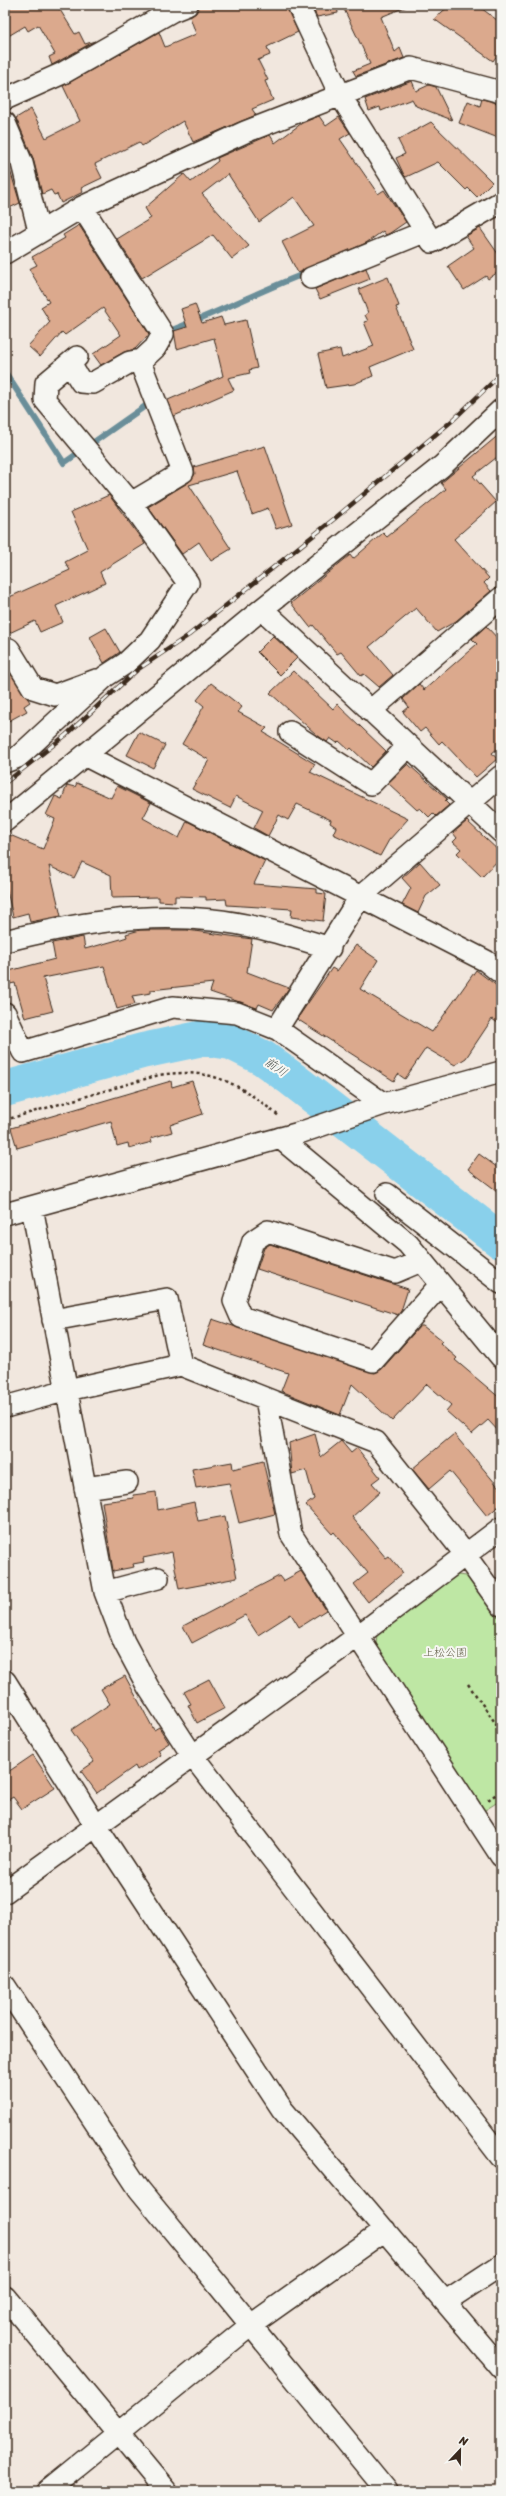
<svg xmlns="http://www.w3.org/2000/svg" width="506" height="2496" viewBox="0 0 506 2496" font-family="Sriracha,'Klee One',sans-serif">
  <style>
    .green { fill: #bee7a4; stroke: #7c8861 }
    .lines { fill: none; stroke-linecap: round; stroke-linejoin: round }
    .stream { stroke: #6a8e99; stroke-width: 6 }
    .river { stroke: #89d0eb; stroke-width: 36 }
    .building { fill: #dba98d; stroke: #3b2a1e }
    .minor-casing { stroke: #3b2a1e; stroke-width: 24 }
    .path { stroke: #3b2a1e; stroke-width: 2.5; stroke-dasharray: 3 3; stroke-linecap: butt }
    .minor { stroke: #f6f6f2; stroke-width: 21 }
    .rail-casing { stroke: #3b2a1e; stroke-width: 4.5 }
    .rail { stroke: #f6f6f2; stroke-width: 3; stroke-dasharray: 9; stroke-linecap: butt }
    .labels { text-anchor: middle; dominant-baseline: central; stroke-width: 4; stroke-linejoin: round; paint-order: stroke }
    .park-label { font-size: 11px; fill: #5c5940; stroke: #f6f6f2 }
    .water-label { font-size: 12px; font-style: italic; fill: #4e5451; stroke: #f6f6f2 }
  </style>
  <rect width="100%" height="100%" fill="#f1e7de"/>
  <filter id="ink" filterUnits="userSpaceOnUse"><feTurbulence type="fractalNoise" baseFrequency=".025" numOctaves="2"/><feDisplacementMap in="SourceGraphic" scale="8" xChannelSelector="R" yChannelSelector="G"/><feConvolveMatrix kernelMatrix="1 2 1 2 8 2 1 2 1" color-interpolation-filters="sRGB"/></filter>
  <g filter="url(#ink)">
    <!-- green -->
    <path class="green" d="M458,1575l14,2 29,41v182l-19,12 -106,-167 1,-12z"/>
    <g class="lines">
      <!-- stream -->
      <path class="stream" d="M169,331c45,-17 87,-38 132,-56
        M5,372l59,91 87,-61"/>
      <!-- river -->
      <path class="river" d="M5,1089l137,-38 61,-13 28,4 32,16 29,21 209,162"/>
    </g>
    <!-- building -->
    <path class="building" d="M5,5h52l18,29 4,-2 6,12 10,-3 -43,24 -3,-8 6,-3 -17,-29 -10,6 -3,-5 -20,12z
      M205,5h81l12,27 -31,15 3,8 -12,5 10,20 -3,1 8,19 -21,9 4,6 -63,27 -10,-21 -41,25 -3,-4 -44,22 7,14 -21,10 2,4 -22,11 -4,-9 -3,1 -3,-5 -9,4 -9,-36 -17,-40 15,-9 15,29 34,-17 -17,-35 96,-54 6,15 31,-13 -6,-17 6,-4 3,-6z
      M311,5h26l1,8 -21,4z
      M342,5h68l-29,12 14,35 5,-4 4,10 -48,18 -3,-5 17,-7z
      M450,5h27l24,18v27l-8,11 -59,-42z
      M412,81l4,10 13,-6 7,2 16,33 -36,-14 -4,-7 -31,12 -1,-4 -11,4 -4,-12z
      M482,99l19,5v35l-42,-16 9,-22 12,5z
      M319,116l7,10 13,-9 11,16 -10,6 38,55 6,-4 22,32 -16,11 -4,2 -3,-4 -17,12 -68,30 -16,-31 32,-16 -20,-29 -35,25 -31,-48 -26,20 47,52 -17,13 -19,-24 -71,43 -25,-39 34,-21 -6,-10 39,-34 7,8 27,-21 -1,-3 53,-23 5,8 27,-20z
      M431,122l61,60 -15,15 -9,-9 -2,2 -28,-28 -32,15 -2,-2 -8,-17 9,-4 -7,-14z
      M5,154l15,49 -15,7z
      M79,225l70,109 -14,15 -11,3 -23,13 -8,-11 28,-19 -18,-27 -38,27 -3,-3 -22,25 -12,-11 22,-24 -9,-15 8,-5 -20,-33 8,-4 -5,-8 33,-19 -2,-3z
      M480,228l21,30v12l-13,9 -2,-3 -22,14 -16,-24 26,-18 -8,-12z
      M366,268l4,11 -50,20 -5,-10z
      M388,277l11,29 -3,1 17,42 -43,18 3,9 -19,8 -28,4 -8,-34 22,-5 2,9 32,-12 -10,-24 4,-1 -3,-6 3,-2 -9,-24z
      M195,304l7,19 19,-6 3,8 22,-5 11,48 -8,2 1,3 -22,5 6,12 -60,26 -6,-16 55,-24 -9,-38 -37,11 -3,-18 13,-4 -6,-18z
      M501,433v21l-28,22 23,26 -42,37 35,39 -5,5 7,8 -35,30 -19,11 -21,-24 -47,39 24,28 -14,12 -15,-13 -3,2 -20,-24 -4,2 -24,-29 -3,2 -19,-24 59,-48 3,4 30,-26 4,4 59,-48 -5,-6z
      M265,446l27,78 -16,5 -8,-21 -16,6 -15,-43 -48,14 42,64 -20,12 -12,-19 -17,12 -34,-47 41,-25 6,-8 -1,-7z
      M109,495l36,49 -45,28 5,11 -49,23 7,16 -23,10 -5,-11 -30,14v-36l65,-29 -5,-8 23,-12 -17,-38z
      M486,626l15,16v104l-9,7 5,6 -21,18 -34,-36 -3,3 -14,-16 -5,4 -17,-20 6,-5 -6,-8 16,-15 5,6 53,-46 -5,-5z
      M106,628l14,24 -16,11 -14,-26z
      M273,636l24,22 -17,17 -23,-23z
      M5,665l25,37 -6,4 3,5 -22,12z
      M293,671l40,38 4,-5 49,47 -15,16 -20,-19 -2,2 -10,-9 -2,2 -7,-5 -3,4 -10,-7 -47,-42z
      M211,683l31,24 -4,5 29,16 -4,4 52,32 -5,8 98,47 -19,21 -9,16 -47,-22 3,-7 -6,-4 1,-3 -34,-16 -9,16 -9,-5 -11,21 -14,-8 9,-18 -27,-14 -6,12 -38,-19 17,-29 -27,-16 22,-38 -7,-6z
      M139,732l26,13 -12,23 -26,-13z
      M408,764l39,35 -2,2 4,4 -13,11 -3,-3 -4,4 -9,-9 -3,2 -29,-27z
      M77,783l34,15 6,-12 34,17 -8,15 36,20 8,-17 78,40 -11,23 63,5v4l9,1 -3,27 -32,-4 1,-8 -65,-4 -1,-6 -20,1v-3l-31,-1v6l-16,-1v-4l-47,1 -1,-23 -29,-13 -8,16 -25,-12 12,50 -31,6 -2,-9 -15,4 -8,-35v-49l38,16 12,-30 -9,-4 9,-19 7,3 5,-14 8,2z
      M467,821l34,32v4l-19,20 -25,-24 4,-4 -8,-7 4,-4 -4,-5z
      M420,862l20,23 -14,11 -8,17 -16,-8 9,-17 -9,-10z
      M140,930h47l65,9 -5,33 42,16 -16,22 -14,-6 -2,4 -47,-16 3,-9 -62,7v3l-19,3 3,8 -18,5 -13,-43 -61,12 10,33 -28,7 -10,-35 -10,2v-13l50,-13 -3,-16 31,-6 2,12 36,-10 6,-2 -1,-3z
      M356,945l22,15 -18,29 72,43 44,-62 25,19v36l-9,-6 -26,39 -11,7 -29,-17 -21,31 -7,-5 -4,7 -97,-62 35,-51 5,3z
      M171,1081l1,6 20,-6 11,33 -33,11 2,7 -21,6 1,4 -23,6 -1,-5 -11,3 -6,-25 -94,27 -6,-20z
      M479,1154l22,16v24l-33,-25z
      M270,1244l138,45 -7,22 -3,4 -141,-46 7,-21z
      M212,1319l163,54 7,-4 38,-43h3l19,15 -2,2 17,15 -2,2 46,39v35l-13,-14 -16,14 -26,-23 5,-6 -24,-21 -35,37 -40,-37 -12,31 -59,-24 7,-18 -85,-28z
      M315,1434l6,23 20,-16 10,12 6,-5 23,29 -8,6 8,9 -28,25 34,41 3,-2 14,17 -35,29 -14,-18 14,-11 -34,-41 -2,2 -26,-29 8,-6 -8,-29 -14,4 -3,-31z
      M454,1434l47,56v14l-14,12 -37,-45 -21,18 -17,-20z
      M263,1461l12,53 -36,9 -10,-40 -33,5 -4,-19 40,-7 1,7z
      M156,1492l2,18 36,-8 4,19 27,-5 12,62 -58,11 -7,-37 -29,6 1,4 -11,2 1,3 -21,4 -11,-69 32,-4 -1,-3z
      M301,1571l25,39 -27,17 -8,-13 -33,21 -13,-20 -53,28 -9,-17 96,-50 4,5z
      M125,1676l29,54 5,-3 10,16 -11,7 3,5 -24,15 -2,-4 -38,27 -16,-22 13,-9 -23,-32 39,-26 -9,-15z
      M209,1679l16,29 -28,15 -9,-18 3,-1 -7,-12z
      M33,1755l22,33 -33,21 -9,-12 -8,5v-28z"/>
    <g class="lines">
      <defs>
        <path id="minor" d="M298,5l42,90 92,147 69,-40
          M5,99l58,-26 109,-62 15,-6
          M5,123l17,40 17,68
          M82,207l81,127 -8,14 -13,12v7l41,105 -52,31
          M5,253l77,-46 163,-75 166,-64 90,24
          M311,278l113,-46
          M70,364l11,18 12,1 37,-21 12,-2
          M262,609l239,223
          M5,650l4,-1 24,39 22,7 41,-15
          M370,711l131,-113
          M290,732l81,52 37,-38
          M86,756l400,205 15,12
          M5,762l13,-5 88,-81 20,-13 24,-23 38,-57 -57,-80 -86,-103 1,-17 31,-26
          M5,821l257,-212 180,-143 59,-56
          M5,941c67,-17 137,-29 207,-21 40,4 79,16 118,28
          M5,1013l18,39 150,-45 64,6 40,16 83,-132 141,-121
          M277,1029l107,75
          M280,1138l128,106 93,113
          M387,1194l114,89
          M32,1207l73,385 19,50 24,45 44,68 309,402
          M5,1214l294,-81 85,-29 117,-32
          M421,1261l-26,11 -127,-41 -15,10 -19,60 7,16 132,44 67,-76
          M53,1320l114,-21 14,66
          M266,1399l25,135 210,322
          M5,1407l62,-17 114,-25 195,77 82,103 43,60
          M85,1488l42,-6
          M105,1592l53,-14
          M5,1681l91,145 186,283 219,259
          M5,1892l353,-256 143,-108
          M5,1986l134,203 248,302
          M5,2297l161,194
          M446,2301l55,-36
          M47,2491l204,-166 134,-95"/>
      </defs>
      <!-- minor casing -->
      <use href="#minor" class="minor-casing"/>
      <!-- path -->
      <path class="path" d="M5,1120l154,-45c54,-8 81,9 121,42
        M468,1684l33,47
        M488,1800l13,-9"/>
      <!-- minor -->
      <use href="#minor" class="minor"/>
      <defs>
        <path id="rail" d="M5,783l61,-48 71,-65 52,-35 145,-116 119,-99 48,-46"/>
      </defs>
      <!-- rail casing -->
      <use href="#rail" class="rail-casing"/>
      <!-- rail -->
      <use href="#rail" class="rail"/>
    </g>
  </g>
  <g class="labels">
    <!-- park labels -->
    <g class="park-label">
      <text x="445" y="1652">上松公園</text>
    </g>
    <!-- water labels -->
    <g class="water-label">
      <text transform="translate(276 1067) rotate(34)">前川</text>
    </g>
  </g>
  <!-- margin -->
  <rect width="506" height="2496" fill="none" stroke="#f6f6f2" stroke-width="20"/>
  <rect x="10" y="10" width="486" height="2476" fill="none" stroke="#3b2a1e" stroke-width="1.5" filter="url(#ink)"/>
  <!-- north arrow -->
  <g transform="translate(460 2450) rotate(22)" stroke="#f6f6f2" stroke-width="3" paint-order="stroke">
  <path d="M0-3L7 15L0 10L-7 15Z" fill="#3b2a1e"/>
  <text y="-6" font-size="11" font-weight="bold" text-anchor="middle" fill="#3b2a1e">N</text>
  </g>
</svg>
